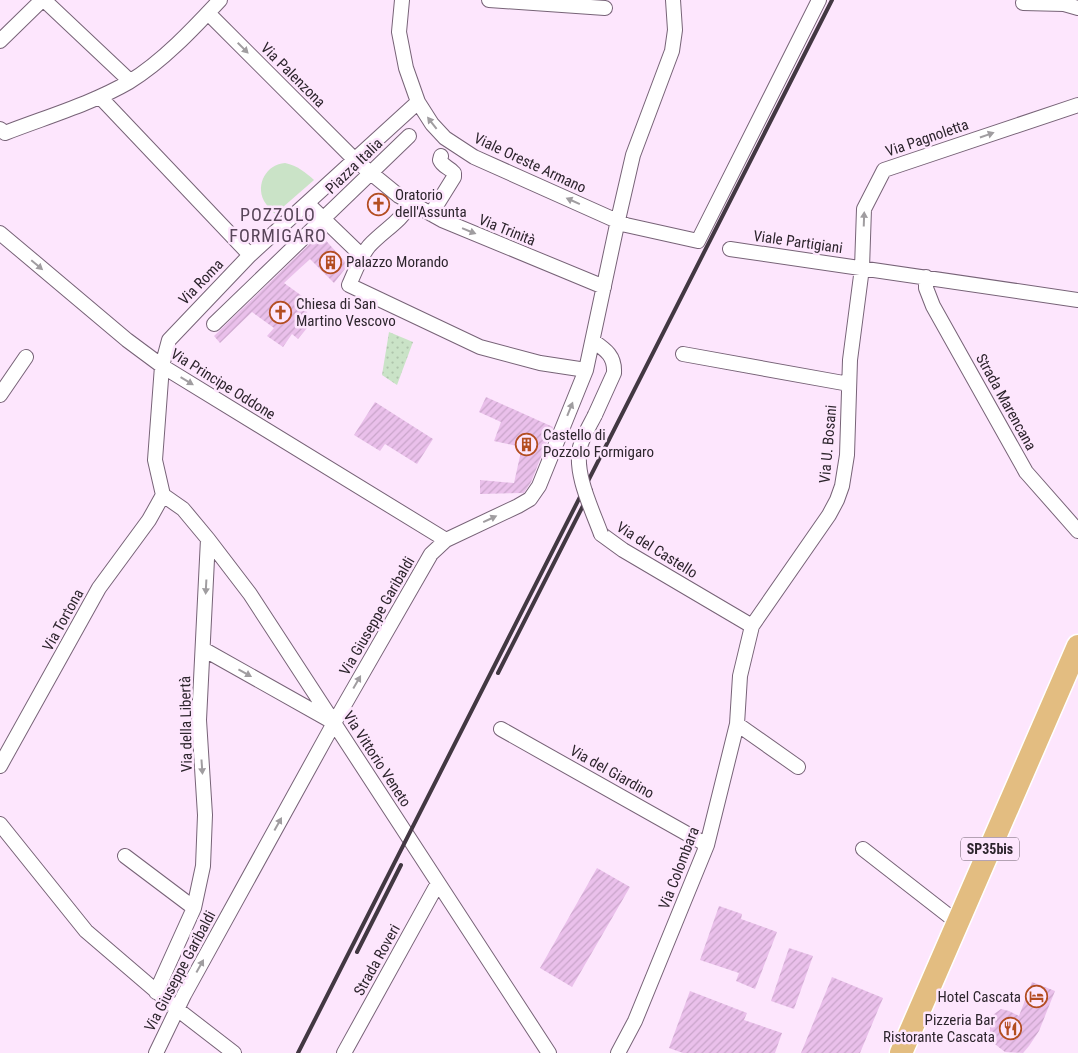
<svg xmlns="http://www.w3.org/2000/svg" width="1078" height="1053" viewBox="0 0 1078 1053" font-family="'Roboto Condensed',sans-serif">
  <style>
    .grass { fill: url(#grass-dots) }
    .garden { fill: #cae3c7 }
    .building { fill: url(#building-hatch) }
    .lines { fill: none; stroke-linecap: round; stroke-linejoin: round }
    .street-casing { stroke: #776377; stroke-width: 16 }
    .primary-casing { stroke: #fff; stroke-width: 25 }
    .street { stroke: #fff; stroke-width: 14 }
    .primary { stroke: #e3bd81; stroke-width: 22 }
    .rail { stroke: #423842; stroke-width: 4 }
    .street-bridge-casing { stroke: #776377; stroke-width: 16; stroke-linecap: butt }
    .street-bridge { stroke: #fff; stroke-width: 14 }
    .oneway { fill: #a09da0 }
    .labels { text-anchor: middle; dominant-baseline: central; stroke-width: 5; stroke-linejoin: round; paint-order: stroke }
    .shield { fill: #fde6fd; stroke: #6b5f6b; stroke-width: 1 }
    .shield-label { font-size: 14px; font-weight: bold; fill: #2d252d }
    .street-label { font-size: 15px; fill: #2d252d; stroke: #fde6fd }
    .poi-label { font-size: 15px; fill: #2d252d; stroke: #fde6fd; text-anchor: start }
    .quarter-label { font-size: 18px; letter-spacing: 1px; fill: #584559; stroke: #fde6fd }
  </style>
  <defs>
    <pattern id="grass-dots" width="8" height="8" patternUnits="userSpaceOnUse" patternTransform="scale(1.25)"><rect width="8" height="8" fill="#cae3c7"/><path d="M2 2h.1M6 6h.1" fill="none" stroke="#aec3ab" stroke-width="1.8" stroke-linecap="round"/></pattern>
    <pattern id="building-hatch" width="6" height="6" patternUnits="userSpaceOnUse" patternTransform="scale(1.25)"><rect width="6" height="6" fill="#eac0eb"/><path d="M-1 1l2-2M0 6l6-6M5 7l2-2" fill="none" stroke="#c9a5ca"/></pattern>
  </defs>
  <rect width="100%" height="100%" fill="#fde6fd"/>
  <!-- grass -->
  <path class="grass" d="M389,332l24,10 -16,43 -15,-10z"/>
  <!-- garden -->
  <path class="garden" d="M285,163c13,3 20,9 29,17l-39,34c-4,-4 -8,-8 -11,-13 -9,-17 3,-37 21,-38z"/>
  <!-- building -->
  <path class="building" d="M320,234l28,31 -14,18 -24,-24 -26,24 18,13 -7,7 11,7 5,11 -4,7 -9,11 -6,-5 -9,13 -16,-11 7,-8 -22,-16 -32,31 -6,-7z
    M486,397l67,30 -22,55 -7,11 -44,1v-14l34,3 8,-36 -28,-6 7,-19 -22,-10z
    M375,402l58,37 -16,25 -32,-20 -5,7 -26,-16z
    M597,868l33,19 -58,100 -32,-19z
    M719,906l23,8 -1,5 36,13 -22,57 -19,-8 3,-8 -39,-13z
    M789,948l24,8 -19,53 -23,-8z
    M832,977l51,21 -23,55h-59z
    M1032,982l23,9 -16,40 -10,15 -6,7 -18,-1 -9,-7 -6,-7v-12l4,-12 7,-5 8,2 10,5z
    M690,991l57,22 -3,7 38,13 -7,20h-92l-14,-5z"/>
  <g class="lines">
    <defs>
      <path id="street" d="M44,0l86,81
        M402,0l-3,32 7,36 12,34 14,22 13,14 29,19 152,68 72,16 121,-241
        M489,0l116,8
        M1023,3l41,1 14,4
        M208,13l147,147 44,36 43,24 162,67
        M0,41l42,-41
        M100,97l150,158
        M0,129l5,4c41,-16 86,-29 124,-51 33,-20 65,-54 91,-82
        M307,203l55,53
        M412,203c-13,20 -28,27 -43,43 -9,11 -14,26 -20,39l131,62 60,16 46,7
        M431,214l23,-37v-4c-5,-6 -11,-6 -14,-13l1,-4
        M0,233l127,107 35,26 284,174
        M730,249l348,51
        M926,277v11l7,18 93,166 52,59
        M214,324l195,-188
        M593,341c13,9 22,15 21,32l-19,42
        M683,354l166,30
        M0,395l26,-38
        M163,495l20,14 25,30 42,55 299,459
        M163,495l-8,-35 7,-94 7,-26 81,-85 168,-153
        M601,534l22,16 129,76
        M203,649l128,72
        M737,724l61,43
        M501,729l206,116
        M0,766l99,-178 50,-68 14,-25
        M0,824l86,107 91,78 57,44
        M863,849l95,74
        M125,856l69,52
        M156,992l38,-84 9,-42 2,-51 -6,-95 9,-181
        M156,1053l28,-58 150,-272 97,-169 15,-14 72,-34 12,-7 9,-13 47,-116 32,-150 15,-65 39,-104 3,-21 -2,-30
        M344,1053l94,-170
        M618,1053l17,-32 72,-176 30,-121 3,-48 12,-50 77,-111 8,-15 5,-14 5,-31 3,-95 12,-92 2,-59 20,-39 194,-65"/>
      <path id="primary" d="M901,1053l177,-407"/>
    </defs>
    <!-- street casing -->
    <use href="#street" class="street-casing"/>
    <!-- primary casing -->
    <use href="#primary" class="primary-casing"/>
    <!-- street -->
    <use href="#street" class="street"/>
    <!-- primary -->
    <use href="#primary" class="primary"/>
    <!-- rail -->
    <path class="rail" d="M498,673l93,-183
      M357,952l44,-87
      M298,1053l534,-1053"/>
    <defs>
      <path id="street-bridge" d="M595,415c-5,10 -12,21 -15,32 -6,27 12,62 21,87"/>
    </defs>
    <!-- street-bridge casing -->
    <use href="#street-bridge" class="street-bridge-casing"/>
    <!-- street-bridge -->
    <use href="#street-bridge" class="street-bridge"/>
  </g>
  <!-- one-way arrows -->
  <defs><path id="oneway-solid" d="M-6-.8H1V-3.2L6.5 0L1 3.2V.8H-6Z" transform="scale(1.25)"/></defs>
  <g class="oneway">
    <use href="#oneway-solid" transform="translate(243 48) rotate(45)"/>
    <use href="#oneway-solid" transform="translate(432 123) rotate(-128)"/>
    <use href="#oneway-solid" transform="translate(987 135) rotate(-19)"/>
    <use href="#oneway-solid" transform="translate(573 201) rotate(-156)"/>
    <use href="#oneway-solid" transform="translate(864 219) rotate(-88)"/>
    <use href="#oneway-solid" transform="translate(469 231) rotate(22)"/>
    <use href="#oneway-solid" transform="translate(37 265) rotate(40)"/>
    <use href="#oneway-solid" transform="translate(187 381) rotate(31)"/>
    <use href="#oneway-solid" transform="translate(570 409) rotate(-68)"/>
    <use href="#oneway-solid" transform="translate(490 519) rotate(-25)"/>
    <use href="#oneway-solid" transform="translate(206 587) rotate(93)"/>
    <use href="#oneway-solid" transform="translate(245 673) rotate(29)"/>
    <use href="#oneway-solid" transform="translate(357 682) rotate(-60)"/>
    <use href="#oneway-solid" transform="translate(202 767) rotate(86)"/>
    <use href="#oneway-solid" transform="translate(278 824) rotate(-61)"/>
    <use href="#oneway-solid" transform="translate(200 966) rotate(-61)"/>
  </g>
  <!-- icons -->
  <defs>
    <symbol id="church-ring" viewBox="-11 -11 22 22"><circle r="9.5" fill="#fde6fd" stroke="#b34d21" stroke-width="1.5"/><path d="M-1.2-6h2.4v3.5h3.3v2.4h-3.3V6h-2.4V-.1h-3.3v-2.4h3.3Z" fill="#b34d21"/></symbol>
    <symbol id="building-ring" viewBox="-11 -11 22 22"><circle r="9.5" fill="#fde6fd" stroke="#b34d21" stroke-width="1.5"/><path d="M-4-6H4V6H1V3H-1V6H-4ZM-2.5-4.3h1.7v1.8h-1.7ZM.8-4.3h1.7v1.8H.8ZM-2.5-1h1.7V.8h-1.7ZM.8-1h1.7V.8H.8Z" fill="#b34d21"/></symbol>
    <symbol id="hotel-ring" viewBox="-11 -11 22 22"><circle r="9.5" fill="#fde6fd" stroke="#b34d21" stroke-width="1.5"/><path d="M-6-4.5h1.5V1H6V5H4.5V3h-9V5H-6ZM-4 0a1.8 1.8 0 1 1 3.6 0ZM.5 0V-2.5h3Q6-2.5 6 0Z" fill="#b34d21"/></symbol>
    <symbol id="restaurant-ring" viewBox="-11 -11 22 22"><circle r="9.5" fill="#fde6fd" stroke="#b34d21" stroke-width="1.5"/><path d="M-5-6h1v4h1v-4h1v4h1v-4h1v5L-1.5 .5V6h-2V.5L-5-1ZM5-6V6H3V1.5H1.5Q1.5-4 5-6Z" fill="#b34d21"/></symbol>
  </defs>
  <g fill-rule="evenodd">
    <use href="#church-ring" x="366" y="192" width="25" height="25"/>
    <use href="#building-ring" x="318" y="250" width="25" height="25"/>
    <use href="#church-ring" x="268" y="300" width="25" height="25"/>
    <use href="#building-ring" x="514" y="432" width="25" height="25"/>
    <use href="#hotel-ring" x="1024" y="984" width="25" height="25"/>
    <use href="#restaurant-ring" x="998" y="1016" width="25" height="25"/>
  </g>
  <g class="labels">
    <!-- shield labels -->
    <rect class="shield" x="961" y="837.5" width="58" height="23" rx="4"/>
    <g class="shield-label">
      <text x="990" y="849">SP35bis</text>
    </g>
    <!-- street labels -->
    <g class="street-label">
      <text transform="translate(293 75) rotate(45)">Via Palenzona</text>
      <text transform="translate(927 138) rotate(-19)">Via Pagnoletta</text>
      <text transform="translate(530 163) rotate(25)">Viale Oreste Armano</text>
      <text transform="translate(354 166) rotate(-44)">Piazza Italia</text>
      <text transform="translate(507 230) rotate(22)">Via Trinità</text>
      <text transform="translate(798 242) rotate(8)">Viale Partigiani</text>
      <text transform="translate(201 282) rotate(-46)">Via Roma</text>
      <text transform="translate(223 384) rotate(32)">Via Principe Oddone</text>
      <text transform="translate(1006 402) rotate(61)">Strada Marencana</text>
      <text transform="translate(828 444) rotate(-85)">Via U. Bosani</text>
      <text transform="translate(657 550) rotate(32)">Via del Castello</text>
      <text transform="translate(377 616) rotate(-60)">Via Giuseppe Garibaldi</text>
      <text transform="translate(63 620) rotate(-61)">Via Tortona</text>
      <text transform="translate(186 724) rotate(-91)">Via della Libertà</text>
      <text transform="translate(377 759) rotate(57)">Via Vittorio Veneto</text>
      <text transform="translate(612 772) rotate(29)">Via del Giardino</text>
      <text transform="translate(679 868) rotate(-69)">Via Colombara</text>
      <text transform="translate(377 960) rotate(-61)">Strada Roveri</text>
      <text transform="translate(180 971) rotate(-62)">Via Giuseppe Garibaldi</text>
    </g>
    <!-- poi labels -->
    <g class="poi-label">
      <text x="395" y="195">Oratorio<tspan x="395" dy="17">dell'Assunta</tspan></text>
      <text x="346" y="262">Palazzo Morando</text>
      <text x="296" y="304">Chiesa di San<tspan x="296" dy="17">Martino Vescovo</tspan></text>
      <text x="543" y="435">Castello di<tspan x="543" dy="17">Pozzolo Formigaro</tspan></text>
      <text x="1021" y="997" text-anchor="end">Hotel Cascata</text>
      <text x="995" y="1020" text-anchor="end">Pizzeria Bar<tspan x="995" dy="17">Ristorante Cascata</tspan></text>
    </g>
    <!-- quarter labels -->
    <g class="quarter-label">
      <text x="278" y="214">POZZOLO<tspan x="278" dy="21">FORMIGARO</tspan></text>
    </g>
  </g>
</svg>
